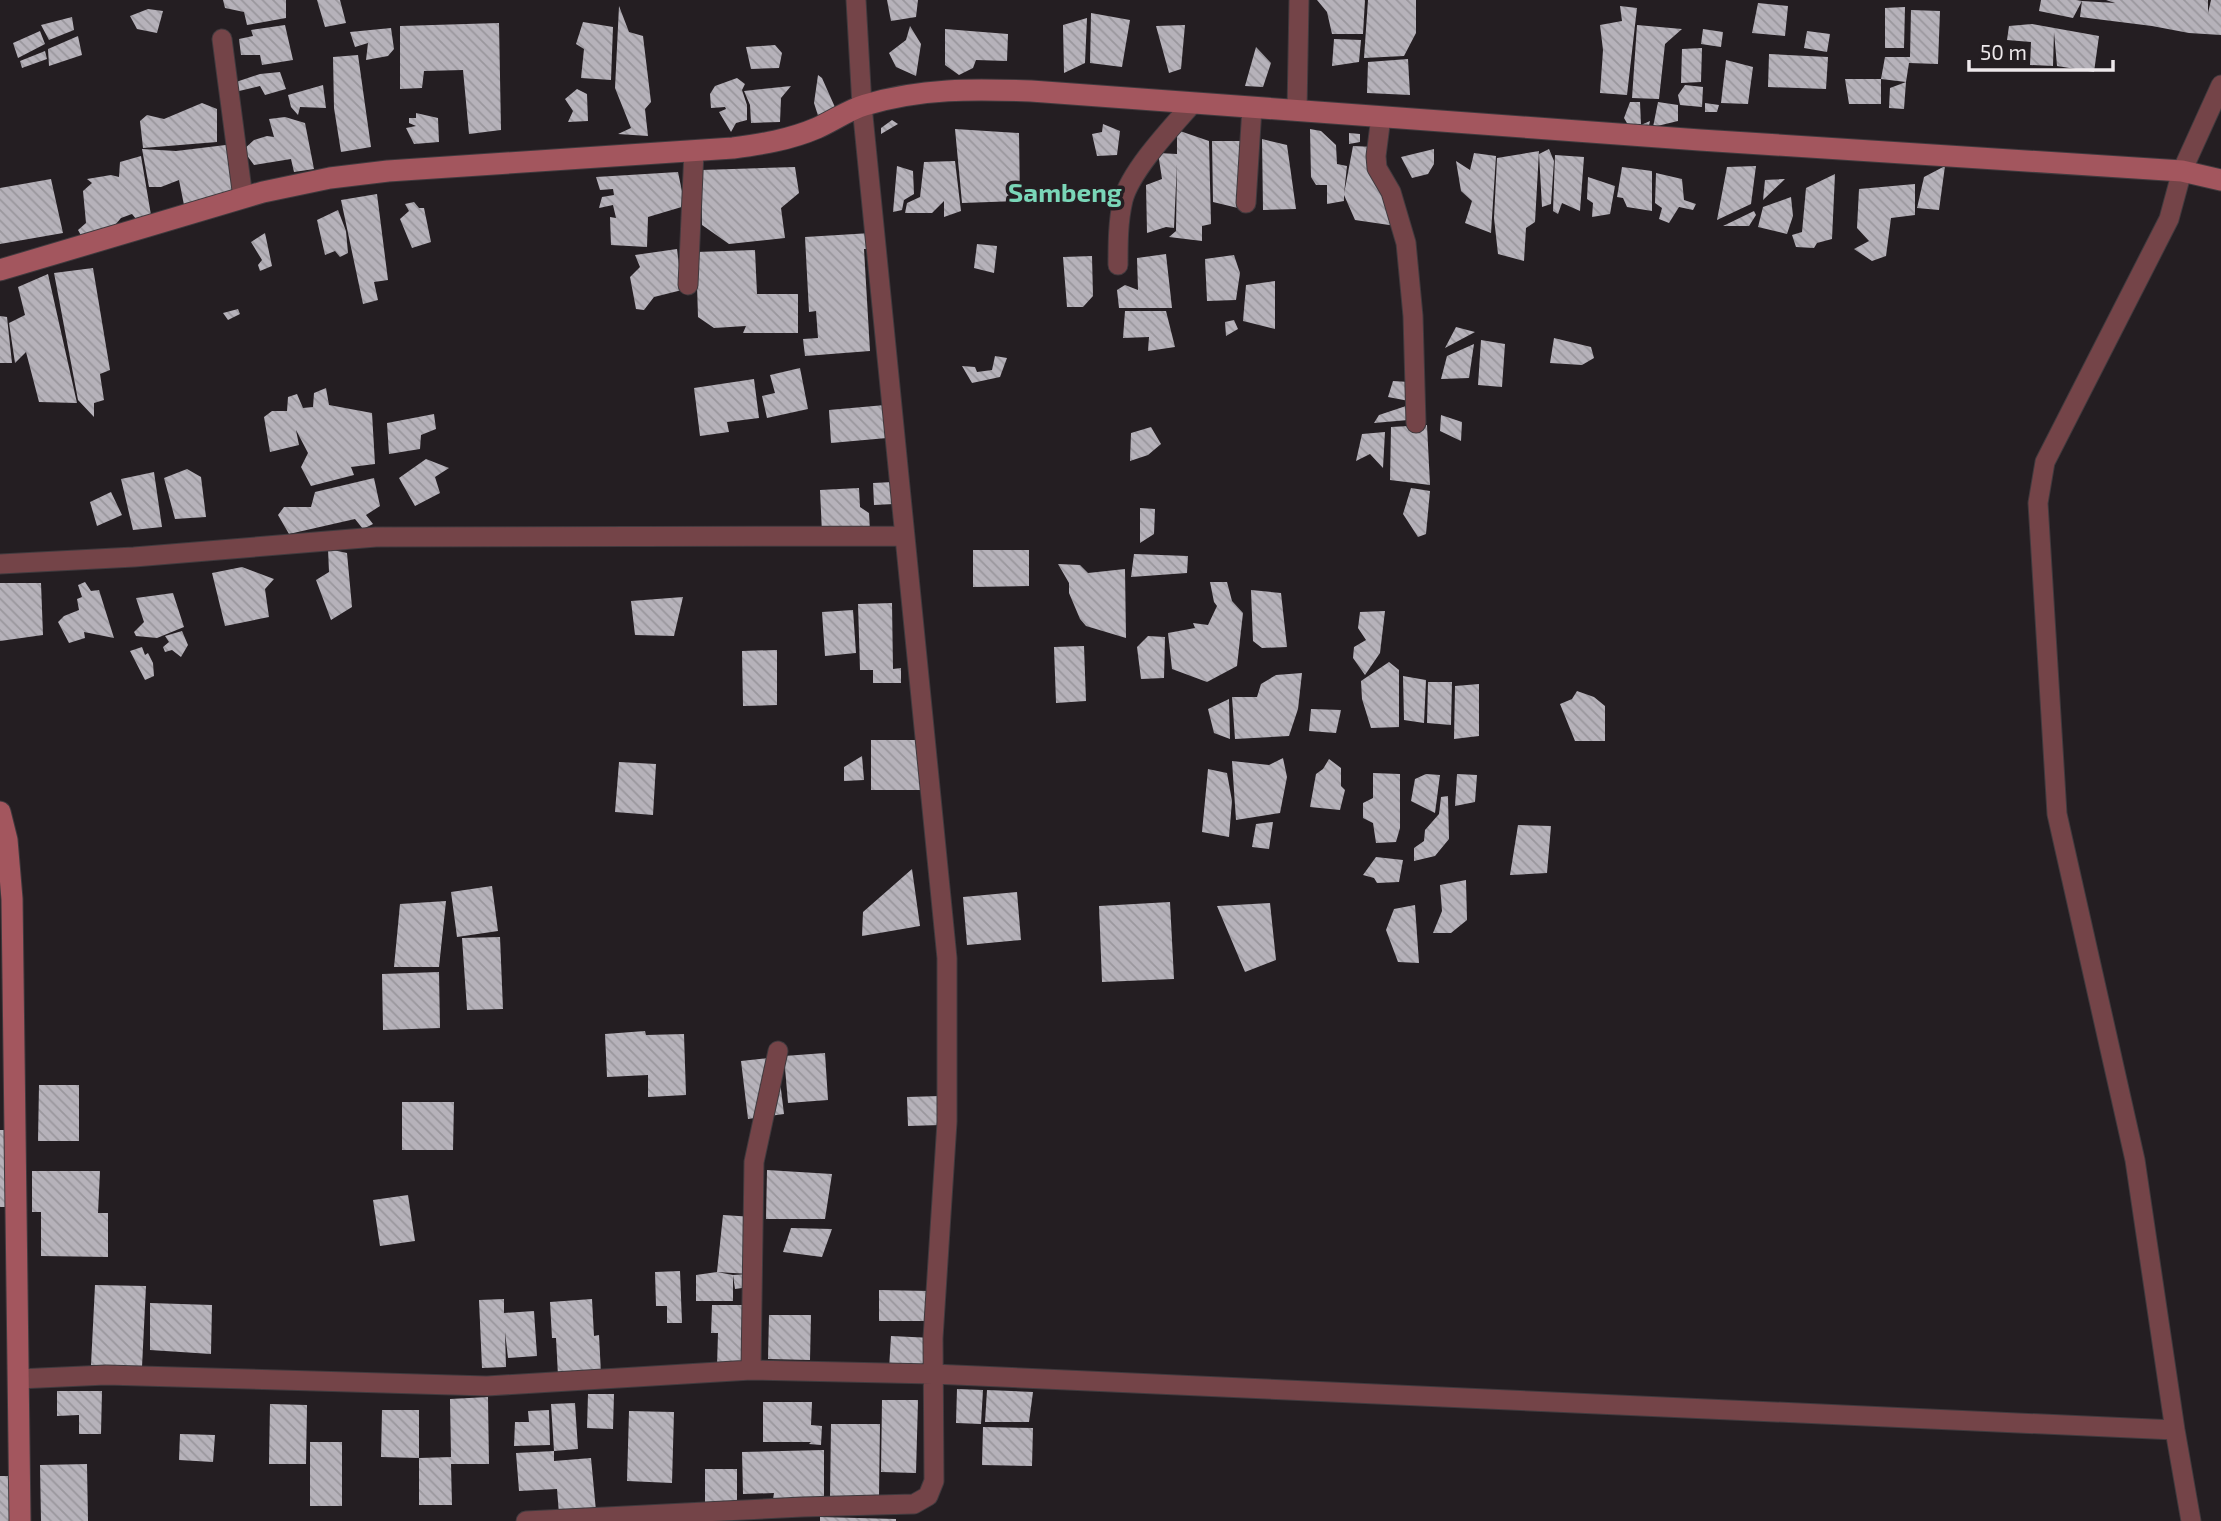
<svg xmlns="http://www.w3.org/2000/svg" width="2221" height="1521" viewBox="0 0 2221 1521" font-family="'Exo 2',sans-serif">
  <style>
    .building { fill: url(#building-back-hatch) }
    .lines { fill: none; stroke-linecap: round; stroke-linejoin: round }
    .street-casing { stroke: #403a3e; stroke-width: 21 }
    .secondary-casing { stroke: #403a3e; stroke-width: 23 }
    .street { stroke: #744448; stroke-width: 19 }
    .secondary { stroke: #a3565e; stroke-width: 21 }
    .labels { text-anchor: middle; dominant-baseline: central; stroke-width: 7; stroke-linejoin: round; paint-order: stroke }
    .quarter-label { font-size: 26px; font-weight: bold; fill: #7ad6b8; stroke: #241e22 }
  </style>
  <defs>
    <pattern id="building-back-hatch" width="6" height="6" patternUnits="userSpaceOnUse" patternTransform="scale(1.75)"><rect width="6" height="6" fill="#b6b2ba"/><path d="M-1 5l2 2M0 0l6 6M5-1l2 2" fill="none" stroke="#9a979d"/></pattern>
  </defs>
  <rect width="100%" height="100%" fill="#241e22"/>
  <!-- building -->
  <path class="building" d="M223,0h63v18l-39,7 -3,-13 -19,-4z
    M317,0h23l6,23 -21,4z
    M887,0h31l-2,17 -25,4z
    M1317,0h48l-2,34h-31l-5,-22z
    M1368,0h48v33l-12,23 -40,2z
    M2041,0h35l6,1 -9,17 -34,-7z
    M2106,0h102v13l3,-13h10v35l-32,-2 -37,-7 -72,-9 2,-16 33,2z
    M1758,3l30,3 -3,30 -33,-3z
    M619,6l10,26 14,4 8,66 -6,7 3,27 -30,-2 13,-6 -16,-40z
    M1620,6l17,2 -10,87 -27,-2 3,-43 -3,-25 22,-4z
    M1905,7l-1,41h-19v-40z
    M148,9l15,2 -6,22 -20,-4 -7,-13z
    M1911,10l29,1 -2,53 -29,-1 -3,19 -25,-3v25h-32l-4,-25h36l4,-22h25z
    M1091,13l39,7 -8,47 -32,-4z
    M72,17l2,13 -25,10 -8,-15z
    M1087,18l-2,45 -21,10 -1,-48z
    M583,22l30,5 -2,53 -30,-2 3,-29 -8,-5z
    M499,23l2,107 -32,4 -6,-64 -39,1 -2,17 -22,1v-63z
    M2032,24l67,12 -5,36 -37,-6 -3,-34 -1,34 -23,-1 1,-23 -24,-2 2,-14z
    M285,25l8,35 -31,5 -2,-10h-19l-2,-16 14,-3 -2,-6z
    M1185,25l-4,44 -12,4 -13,-47z
    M1637,25l45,4 -17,15 -6,55 -27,-1z
    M910,26l11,18 -5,32 -20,-9 -7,-14 17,-13z
    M391,28l3,21 -6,7 -22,4 2,-17 -13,4 -5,-15z
    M945,29l63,5 -1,27 -31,-1 -3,8 -14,7 -14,-10z
    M1703,29l20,3 -2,15 -20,-3z
    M40,31l5,13 -27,14 -5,-15z
    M1807,31l23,3 -3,18 -23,-4z
    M78,36l4,19 -33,11 -1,-17z
    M1334,39l27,1 -2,22 -27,4z
    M775,45l7,8 -3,15 -28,1 -5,-22z
    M1256,47l15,16 -8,24 -18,-1z
    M1702,48l-1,34 -20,1 1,-34z
    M45,51l2,8 -25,9 -2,-7z
    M1769,54l59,3 -2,32 -58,-2z
    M358,55l13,92 -30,5 -7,-44 -1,-51z
    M1408,59l2,36 -43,-2 1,-31z
    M1726,60l27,7 -5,37 -27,-1z
    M280,72l6,17 -21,6 -5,-9 -21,5 -3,-9 24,-8z
    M818,75l4,3 16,36 -18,8 -6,-19z
    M737,78l8,6 -3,6 5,15v15l-11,3 -5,9 -12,-20 7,-3 -1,-2 -14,1 -1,-14 5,-8z
    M1906,82l-2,27 -15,-1 1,-20z
    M323,85l3,23 -26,-1 -2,8 -7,-8 -3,-12z
    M1685,85l18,2 -1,20 -22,-2 -2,-10z
    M791,86l-10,12 -1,24 -29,1 -1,-18 -6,-14z
    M577,89l10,5 1,27 -20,1 5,-11 -8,-12z
    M1630,102h10l1,23 9,-4 -2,9h-17l-7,-12z
    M1658,102l20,3v16l-25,6z
    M202,103l15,6v33l-74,6 -3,-27 7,-6 17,4z
    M1705,103l14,2 -2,7h-12z
    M416,113l22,5 1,24 -25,2 -8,-16 10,-2 -7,-3v-5h7z
    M285,117l20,6 9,46 -20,3 -3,-13 -37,6 -11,-15 11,-10 13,-4 7,1 -5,-18z
    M892,120l6,4 -17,10v-6z
    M1103,124l17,7 -3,24 -20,1 -5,-22 10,-2z
    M955,129l64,4 1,68 -58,2z
    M1310,129l11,2 15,14 1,19 10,2 -3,28 9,-48 21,1 22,79 -41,-6 -11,-25v6l-17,3v-19h-11l-5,-8z
    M1177,130l32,11 2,83 -9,2v15l-33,-4 7,-6 1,-67 -3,64 -8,-1 -19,6 -1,-48 16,-6 -4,-26 19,1z
    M1349,133l11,1v8l-11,2z
    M1262,139l25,6 9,64 -33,1z
    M1212,141h33l-3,68 -29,-7z
    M234,144l4,49 -53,17 -6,-30 -18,7h-12l-7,-38 34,2z
    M1434,149v15l-6,10 -16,4 -11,-21z
    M1549,149l5,12 -3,43 -9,3 -3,-53z
    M1539,151l-4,71 -9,6 -2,33 -26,-7 -4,-36 3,-60z
    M1474,153l22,3 -5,77 -26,-10 7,-22 -11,-10 -5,-30 14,9z
    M1555,155l29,2 -4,54 -18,-8 -4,11 -5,-3z
    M141,156l11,65 -12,3 -8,-10 -11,4 -11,13 -27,8 -5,-9 8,-7 -3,-32 9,-8 -5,-4 24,-4 8,2 1,-15z
    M955,161l6,50 -17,6v-16l-12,12h-27l2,-10 13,-6 4,-35z
    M897,166l16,5 1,23 -10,6 -2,10 -9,2z
    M1756,166l-5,38 -34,16 10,-53z
    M1945,166l-6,44 -22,-2 7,-31z
    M795,167l4,26 -18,15 4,30 -56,6 -27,-19 -1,-55z
    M1622,167l30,4v40l-25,-4 -4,-9 -6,-1z
    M678,172l7,34 -37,11 -1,30 -36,-2 -1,-28 6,1 -3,-13 -14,3 3,-11 12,-2 -1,-6 -13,1 -4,-13z
    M1656,173l26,6 2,21 12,4 -3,6 -14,-3 -10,16 -10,-4 3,-11 -7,-5z
    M1835,174l-3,65 -15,4 -3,5 -18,-1 -4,-12 10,-3 4,-44z
    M1588,177l27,9 -5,28 -18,3 1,-14 -6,-4z
    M51,179l12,54 -63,11v-56z
    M1785,179l-22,21 2,-20z
    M1915,184v31l-24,3 -5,38 -14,5 -18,-12 15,-8 -12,-13 2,-39z
    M377,194l11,86 -14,2 4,18 -15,4 -22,-104z
    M1791,197l2,19 -6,18 -29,-7 5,-20z
    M414,202l5,6h5l7,34 -19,6 -12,-29 9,-8 -4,-7z
    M338,210l8,21 2,22 -8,4 -5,-6 -10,4 -8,-35z
    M1754,211l2,4 -7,11h-26z
    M265,233l7,33 -12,5 -2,-6 4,-5 -11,-18z
    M871,233l1,16h-8l6,102 -65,5 -2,-17 15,-1 -2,-27 -7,1 -4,-75z
    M977,244l20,2 -3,27 -20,-5z
    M677,249l5,41 -28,7 -10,13 -8,-1 -6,-32 10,-10 -5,-12z
    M755,250l2,44h41v39h-55l3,-7 -32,2 -16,-11 -2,-65z
    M1166,254l6,54h-53l-2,-18 8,-5 13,5 -1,-32z
    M1234,255l6,18 -4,27 -29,1 -2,-42z
    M1092,256l1,40 -10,11h-16l-4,-50z
    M93,268l17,102 -10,4 4,26 -10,3v14l-16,-17 -24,-127z
    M48,274l29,129 -38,-1 -13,-50 -11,11 -6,-40 16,-8 -7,-28z
    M1275,281v48l-32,-8 3,-36z
    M238,309l2,5 -12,6 -5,-7z
    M1125,311h41l9,36 -27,4 1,-14 -26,1z
    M0,316l7,1 5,46h-12z
    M1234,320l4,9 -12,7 -1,-14z
    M1456,327l19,5 -30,16z
    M1554,338l37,9 3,11 -12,7 -32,-2z
    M1481,340l24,4 -3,43 -24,-2z
    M1474,344l-5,34 -28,1 6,-23z
    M995,356l12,2 -7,19 -28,6 -10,-17 13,1 2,5 15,-2z
    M800,368l8,41 -41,9 -5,-22 13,-3 -5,-18z
    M754,379l5,39 -32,4 2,10 -29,4 -6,-48z
    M1393,381l16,1v19l-21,-4z
    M326,388l3,17 43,8 3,51 -24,3 3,8 -43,11 -10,-19 7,-14 -12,-23 3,15 -29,7 -6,-35 8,-6h15l1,-14 9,-3 6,14 10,-1 1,-14z
    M885,405l2,33 -56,5 -2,-33z
    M1409,405l-1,15 -34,3 5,-8z
    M434,414l2,15 -15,6 -1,14 -31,5 -2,-31z
    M1441,415l21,7 -1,19 -21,-10z
    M1427,425l3,60 -40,-5 1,-53z
    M1151,427l10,17 -13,11 -18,6 1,-28z
    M1385,432l-2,36 -13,-14 -14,7 6,-27z
    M426,459l23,9 -14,9 5,16 -25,13 -16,-28z
    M187,469l14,8 5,40 -31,2 -11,-41z
    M154,472l8,55 -29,3 -12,-51z
    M374,478l6,28 -14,9 7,9 -10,5 -8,-10 -66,15 -11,-19 6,-8h27l4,-15z
    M893,482l1,22 -20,1 -1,-22z
    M859,488l1,19 9,6 1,18 -48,2 -2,-43z
    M1411,488l19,3 -4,43 -8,3 -15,-23z
    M111,492l11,23 -25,11 -7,-24z
    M1140,508l15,1 -1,25 -14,9z
    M328,549l19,4 5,54 -21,13 -15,-40 13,-8z
    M973,550h56v36l-56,1z
    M1134,554l54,2 -1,17 -56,4z
    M1058,564l22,1 8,8 37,-4 1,69 -40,-12 -6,-7 -11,-26v-10z
    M242,567l32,12 -9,10 4,28 -44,9 -13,-53z
    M85,582l6,9 8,-1 15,48 -30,-6 1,6 -16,5 -11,-21 6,-6 15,-6 -2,-11 5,-2 -4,-12z
    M1210,582h17l5,19 11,12 -6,53 -30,16 -35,-13 -4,-36 27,-5 -2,-5 15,2 9,-19 -3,-4z
    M0,583h41l2,52 -43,6z
    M1251,590l30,3 6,54 -25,1 -9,-7z
    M173,593l11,34 -27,11 -21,-2 -2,-4 10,-10 -8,-24z
    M683,597l-9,39 -39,-1 -4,-34z
    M892,603l1,66 8,-1v15h-28v-13h-13l-2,-66z
    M853,610l3,43 -31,3 -3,-44z
    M1385,611l-5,42 -15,22 -12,-17 1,-11 12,-7 -8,-12 2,-16z
    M182,631l6,14 -7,12 -9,-7 -7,2 -2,-5 6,-5 -4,-6z
    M1148,636l17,1 -1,41 -23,1 -4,-32z
    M1084,646l2,55 -30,2 -2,-56z
    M142,647l3,8 3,-2 5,10 1,13 -9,4 -15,-29z
    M777,650v55l-34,1 -1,-55z
    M1389,662l10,8v57l-28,1 -9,-29 -1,-18z
    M1302,673l-4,36 -9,27 -54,3 -3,-42h25l4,-13 15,-9z
    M1403,676l23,4 -2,43 -20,-3z
    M1428,682h24l-1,43 -24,-2z
    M1479,684v52l-25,3 1,-53z
    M1577,691l17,6 11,9v35h-30l-15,-37 12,-5z
    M1229,699l1,40 -16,-6 -6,-24z
    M1311,709l30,1 -5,23 -27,-2z
    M871,740h52l1,50h-53z
    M862,756l2,24 -20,1v-14z
    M1283,758l4,19 -7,36 -44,7 -4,-59 37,4z
    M1329,759l12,9v18l4,4 -5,20 -30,-3 6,-33 7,-5z
    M619,762l37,2 -3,51 -38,-3z
    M1208,769l19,4 5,28 -3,36 -27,-5z
    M1373,773l27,1v54l-4,14 -20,1 -3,-20 -10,-5v-15l10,-5z
    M1426,774l14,1 -5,38 -24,-12 4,-22z
    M1457,774l20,1 -2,27 -20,4z
    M1448,796l1,43 -14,17 -21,5v-13l10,-7 1,-11 14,-16 2,-17z
    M1273,822l-4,27 -17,-2 4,-23z
    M1518,825l33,1 -4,47 -37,2z
    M1376,857l27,3 -4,22 -22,1 -3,-5 -11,-3z
    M912,869l8,57 -58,10 1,-24z
    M1466,880l1,40 -16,13h-18l9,-22 -2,-26z
    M492,886l6,45 -41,6 -6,-45z
    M1017,892l4,48 -54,5 -4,-48z
    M446,901l-7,66h-45l6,-63z
    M1170,902l4,77 -72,3 -3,-76z
    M1270,903l6,57 -31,12 -28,-66z
    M1415,905l4,58 -21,-1 -12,-32 8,-21z
    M500,937l3,72 -36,1 -5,-72z
    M439,972l1,56 -57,2 -1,-56z
    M645,1031l1,4 38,-1 2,61 -38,2v-22l-41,2 -2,-43z
    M825,1053l3,47 -40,3 -4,-47z
    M777,1057l7,57 -36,5 -7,-58z
    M39,1085h40v56h-41z
    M940,1096l1,29 -33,1 -1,-29z
    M402,1102h52l-1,48h-51z
    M0,1130h10l-2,77h-8z
    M767,1170l65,4 -7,45h-59z
    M32,1171h68l-2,42h10v44l-67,-1v-44h-9z
    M408,1195l7,46 -35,5 -7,-46z
    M723,1215l31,2 -5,70 -14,2 -2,-14 16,-1 -32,-2z
    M791,1228l41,1 -10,28 -39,-5z
    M680,1271l2,52h-15v-17h-11l-1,-34z
    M717,1272l16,3v26h-37v-26z
    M95,1285l51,1 -4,81 -51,-2z
    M879,1290l51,1 -1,30h-50z
    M504,1299v14l30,-2 3,45 -29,2 -3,-26 1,35 -24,1 -3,-68z
    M592,1299l2,37 5,-1 2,39 -43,2 -2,-38h-4l-2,-36z
    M150,1303l62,2 -1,49 -61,-4z
    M712,1305h35l3,63 -33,-1 1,-34h-7z
    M769,1315h42l-1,45 -42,-1z
    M891,1336l42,2 -2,33 -42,-2z
    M957,1389l26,1 -2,34 -25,-1z
    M987,1390l46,2 -4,30h-44z
    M57,1391h45l-1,43h-22v-19l-22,1z
    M588,1394h26l-1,35 -26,-1z
    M488,1397l1,67h-38l1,41h-33v-47l32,-1 -1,-58z
    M882,1400h36l-2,73 -35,-1z
    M763,1402h49l-1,23 11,1 -1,19 -12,-1 2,-2h-48z
    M575,1403l3,46 -24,2 -3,-47z
    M270,1404l37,1 -1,59h-37z
    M382,1410h37v48l-38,-1z
    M549,1410l1,35 -36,1 1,-24h14l-1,-11z
    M629,1411l45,1 -2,71 -45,-2z
    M831,1424h49l-1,72 -49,1z
    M983,1427l50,1 -1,38 -50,-1z
    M180,1434l35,1 -2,27 -34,-2z
    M310,1442h32v64h-32z
    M824,1450v48l-51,1 1,-6 -31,1 -1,-42z
    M554,1451v10l37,-3 5,53 -37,3 -2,-25 -38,2 -3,-38z
    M87,1464l1,57h-47l-1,-56z
    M705,1469h32v38h-32z
    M0,1476h10l3,45h-13z
    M820,1517l76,2v2h-76z"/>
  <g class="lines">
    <defs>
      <path id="street" d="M222,39l21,159
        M1297,111l2,-111
        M1381,117l-5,39 1,12 14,24 15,51 7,73 3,107
        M1246,203l6,-95
        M1118,265c0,-21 0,-44 5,-65 8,-30 49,-73 70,-97
        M688,285l6,-134
        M0,564l134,-7 242,-20 529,-1
        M751,1370l3,-208 24,-111
        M18,1379l88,-4 381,11 264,-16 182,4 1242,56
        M526,1521l276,-14 112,-3 14,-8 6,-15 -1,-143 14,-216v-164l-85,-852 -6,-106
        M2191,1521l-16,-91 -40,-270 -78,-346 -19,-311 7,-41 124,-243 13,-48 39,-86"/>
      <path id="secondary" d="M0,270l263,-78 67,-14 58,-7 345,-23c29,-4 56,-8 84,-20 16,-7 31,-18 48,-23 57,-17 108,-16 166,-14l669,49 482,31 39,9
        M0,812l7,28 5,59 8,622"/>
    </defs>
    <!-- street casing -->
    <use href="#street" class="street-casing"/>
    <!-- secondary casing -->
    <use href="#secondary" class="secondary-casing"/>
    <!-- street -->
    <use href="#street" class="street"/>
    <!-- secondary -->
    <use href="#secondary" class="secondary"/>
  </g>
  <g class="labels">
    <!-- quarter labels -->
    <g class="quarter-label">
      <text x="1065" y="191">Sambeng</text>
    </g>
  </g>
  <!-- scale -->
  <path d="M1969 60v10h144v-10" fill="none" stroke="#ede8eb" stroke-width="3.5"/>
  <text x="1980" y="60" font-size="21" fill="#ede8eb" stroke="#241e22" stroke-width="5" paint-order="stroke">50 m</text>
</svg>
